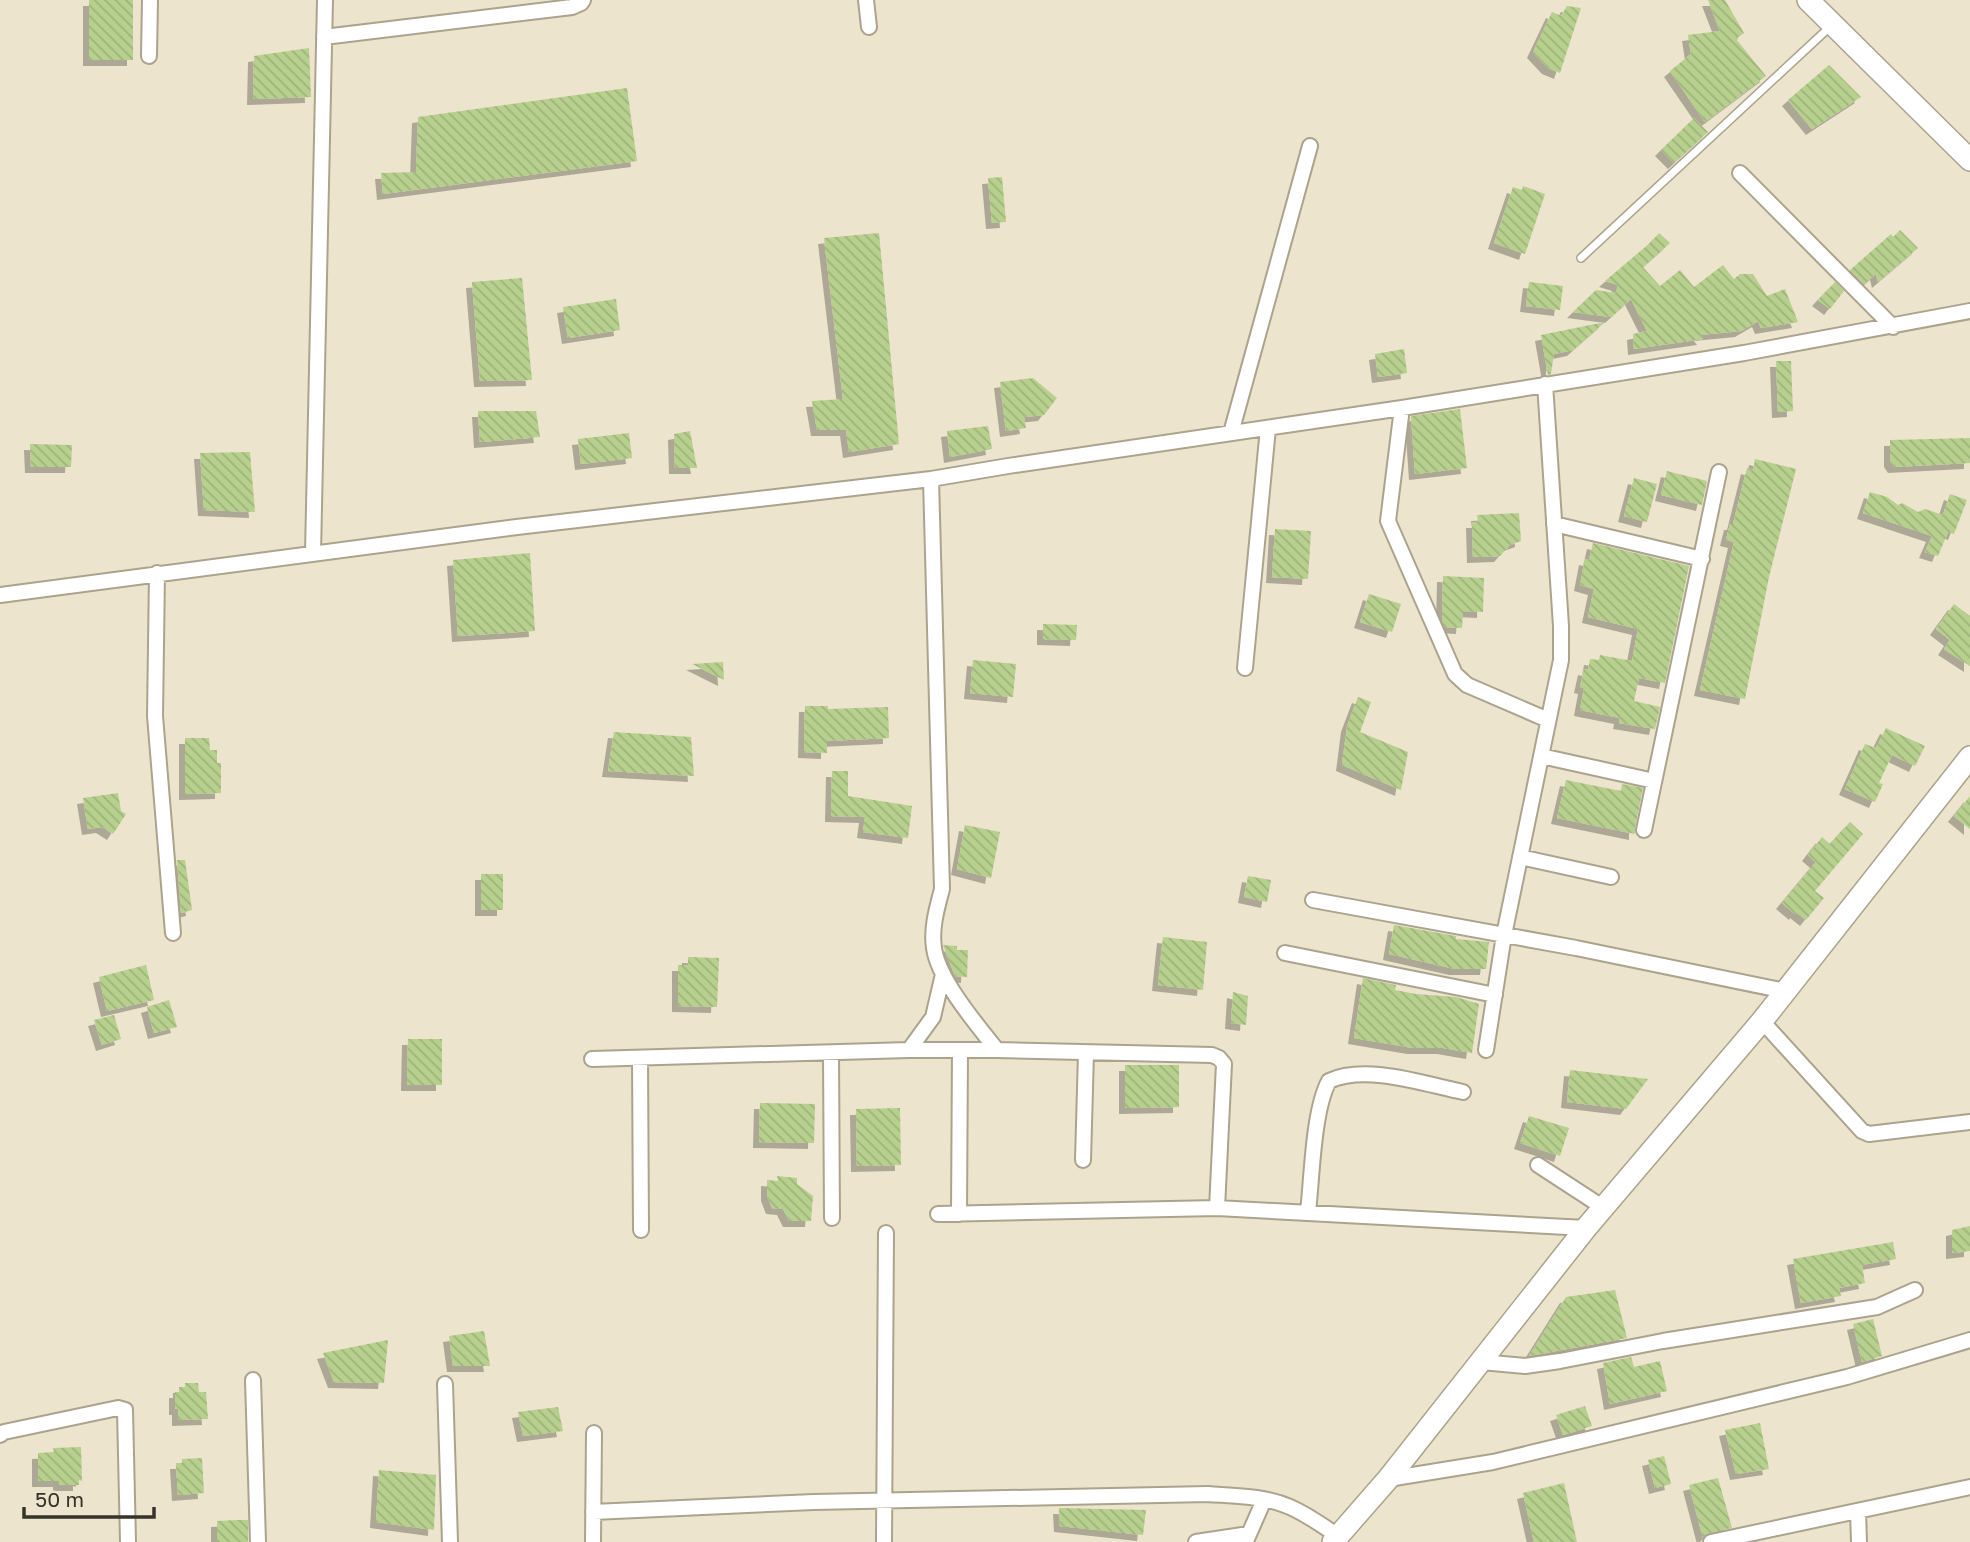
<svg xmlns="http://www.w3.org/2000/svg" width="1970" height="1542" viewBox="0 0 1970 1542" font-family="'Golos Text',sans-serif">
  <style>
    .building { fill: url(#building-back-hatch); filter: url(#shadow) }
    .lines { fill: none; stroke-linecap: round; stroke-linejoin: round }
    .lane-casing { stroke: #aba38d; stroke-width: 10 }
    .street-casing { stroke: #aba38d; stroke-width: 18 }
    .secondary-casing { stroke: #aba38d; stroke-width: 24 }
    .lane { stroke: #fff; stroke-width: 7 }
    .street { stroke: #fff; stroke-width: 14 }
    .secondary { stroke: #fff; stroke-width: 21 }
  </style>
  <defs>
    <pattern id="building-back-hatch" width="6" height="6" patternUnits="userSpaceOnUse" patternTransform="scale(1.75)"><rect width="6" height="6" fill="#b7d08e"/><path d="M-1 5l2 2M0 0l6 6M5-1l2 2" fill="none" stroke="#9eb37b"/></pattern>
    <filter id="shadow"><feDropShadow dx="-6" dy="6" stdDeviation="0" flood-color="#0004"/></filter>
  </defs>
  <rect width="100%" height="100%" fill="#ece4cc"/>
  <!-- building -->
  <path class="building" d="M89,0h44v60h-44z
    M1708,0h17l19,33 -8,6 30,37 -61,46 -35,-51 21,-17 -3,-19 32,-4z
    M1567,6l14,2 -21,65 -12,-5 -15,-16 19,-40 9,4z
    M309,48l2,49 -58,2 1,-43z
    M1829,65l32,32 -49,32 -24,-29z
    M627,88l10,73 -254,33 -2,-21 35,-1 2,-55z
    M1694,118l14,14 -34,31 -13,-13z
    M1002,177l4,45 -14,1 -4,-45z
    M1523,186l22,8 -20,60 -31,-11 19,-56 9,3z
    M1900,230l18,18 -40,34 -2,-8 -12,10 -14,-14 41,-36 2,3z
    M879,233l20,211 -50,8 -3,-22h-29l-5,-29 31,-2 -19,-161z
    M1659,233l11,10 -27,24 17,19 20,-16 14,17 29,-22 11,14 6,-5h13l14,22 18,-7 13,33 -37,6 -3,-7 -17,10 -41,4 3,4 -69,10 -1,-15 14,-3 -16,-32 -20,18 -38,-5 23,-22 20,3 2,-8 -13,-4 45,-38z
    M522,278l10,102 -52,1 -8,-99z
    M1529,282l34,4 -3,24 -34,-4z
    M1835,282l9,9 -14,18 -12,-9z
    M616,299l4,31 -52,8 -5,-31z
    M1605,322l-32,28 -19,4 -3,20 -3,1 -7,-40z
    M1404,349l3,24 -29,4 -3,-23z
    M1776,361h15l2,50 -15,1z
    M1033,378l24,20 -13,17 -20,2 2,11 -20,3 -6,-49z
    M1460,409l7,59 -52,6 -4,-58z
    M478,411h58l4,26 -60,5z
    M988,426l4,23 -42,8 -3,-26z
    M690,431l7,37h-22l-1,-34z
    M629,433l3,25 -51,6 -3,-25z
    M1970,438v25l-76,4 -4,-6v-21z
    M30,444l42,1 -1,22h-40z
    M250,452l5,60 -51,-2 -4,-57z
    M1755,459l41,10 -27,108 -24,122 -45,-9 34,-148 -8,-2 4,-16h3l14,-56 6,2z
    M1667,471l40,10 -5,24 -41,-10z
    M1634,478l23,6 -10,38 -23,-6z
    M1870,492l17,5 11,8 4,-2 16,9 7,-3 18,6 7,-21 17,6 -13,34 -6,-2 -10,24 -13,-4 7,-16 -69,-23z
    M1519,513l2,28 -11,4 -10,11 -27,1 -1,-35h6l-1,-7z
    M1275,529l36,2 -3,48 -36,-2z
    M1593,543l96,23 -24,117 -26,-5 -5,23 26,6 -5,22 -36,-6 1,-5 -40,-8 4,-22 -4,-1 4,-18 4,1 2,-11 9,1 1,-5 32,6 6,-32 -50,-12 6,-28 -14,-4 5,-26 4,1z
    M530,553l5,78 -77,5 -5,-76z
    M1443,576l41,2 -1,34 -20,-1 -1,17 -17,-1 -3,-7z
    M1369,594l32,10 -9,28 -32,-10z
    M1954,604l16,12v50l-26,-17 6,-9 -14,-11z
    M1043,624l34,1 -1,15 -33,-1z
    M973,660l43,4 -3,33 -43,-4z
    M723,662l1,18 -32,-16z
    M1358,697l13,5 -11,30 48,20 -7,38 -59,-25 5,-39z
    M805,706h23v3l60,-2 1,31 -62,3v12l-23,-1z
    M1886,728l39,18 -10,20 -23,-11 -13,28 4,1 -8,18 -30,-13 20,-45 11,4z
    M614,732l77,5 3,39 -86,-5z
    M185,738h24l1,12h7v13h4v30l-36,1z
    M832,771h16v25l64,10 -4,32 -45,-6 2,-15 -34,-1z
    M1566,780l55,11 1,-7 21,4 -8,40v6l-78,-16z
    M118,793l3,18 5,3 -13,20 -11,-7 -14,2 -5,-31z
    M1970,796v33l-16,-13z
    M1850,822l13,12 -48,57 9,7 -18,22 -10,-8 -1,2 -13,-11 34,-41 -8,-7 14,-18 8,7z
    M965,825l35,7 -9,46 -34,-9z
    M177,860h8l7,50 -11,3z
    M481,874h22v36h-22z
    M1248,876l23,4 -4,22 -23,-5z
    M1394,925l62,11v3l33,3 -3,27h-31l-66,-15z
    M1163,937l44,5 -4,48 -45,-5z
    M943,945l14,1v4h11l-1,27 -12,-1z
    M688,957l31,1 -2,49 -39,-1v-41h10z
    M146,965l8,35 -47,11 -8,-34z
    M1363,978l33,7 -1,5 21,4 40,3 23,7 -7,49 -29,-5h-30l-59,-10z
    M1233,992l15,4 -2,29 -15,-2z
    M169,1000l8,27 -23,6 -7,-26z
    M114,1015l7,24 -19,6 -8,-25z
    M408,1039h34v46h-35z
    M1125,1065h54v42l-54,1z
    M1570,1070l78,9 -22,30 -59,-7z
    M760,1103l55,1 -1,39 -55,-1z
    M900,1108l1,57 -44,1 -1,-57z
    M1529,1116l40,12 -9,28 -40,-13z
    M777,1176l20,2v6l16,12 -2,25h-22l-6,-12 -11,-1 -5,-13v-15l11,1z
    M1970,1226v25l-18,2v-23z
    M1893,1242l3,17 -34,6 3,18 -26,5 2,8 -40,7 -8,-44z
    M1615,1290l12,48 -98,18 37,-59z
    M1873,1319l9,37 -20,6 -9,-38z
    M484,1331l6,35h-37l-4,-30z
    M388,1340l-4,43 -50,-1 -11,-29z
    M1631,1357l3,10 26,-6 7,30 -57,13 -7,-41z
    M185,1383h13l1,9h7l2,27 -30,1v-11h-3v-17h4v-5h6z
    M1585,1406l7,20 -29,9 -7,-20z
    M558,1407l5,24 -40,5 -5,-24z
    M1760,1423l9,46 -33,5 -11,-44z
    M81,1447l1,34 -3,-1v5h-20v-4h-21v-28l16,-1 -1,-4z
    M1664,1456l7,28 -16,4 -7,-28z
    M202,1458l2,35 -26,2 -2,-32h6v-4z
    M379,1470l57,5 -2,55 -58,-8z
    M1718,1478l14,50 -23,5 -6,5 -14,-53z
    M1564,1483l13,59h-43l-11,-49z
    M1059,1508l87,2 -3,25 -83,-9z
    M237,1520h11v22h-31v-21z"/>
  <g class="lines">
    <defs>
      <path id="lane" d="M1581,258l251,-233"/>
      <path id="street" d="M866,0l3,27
        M324,37l248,-30 9,-4 2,-3
        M149,56l1,-56
        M1740,173l153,154
        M1402,408l-14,113 67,153 12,11 81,35
        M1231,433l79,-287
        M931,479l11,410c-5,19 -11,39 -8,59 4,31 43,77 63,102l215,5 7,3 5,6 -7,144 369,20
        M1554,524l148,35
        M313,553l12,-553
        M157,573l-2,143 18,217
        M0,595l517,-68 414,-48 77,-13 394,-58 342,-55 226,-42
        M1245,668l23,-240
        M1541,756l113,25
        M1644,830l75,-358
        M1520,857l91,20
        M1313,900l263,48 209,43
        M1285,953l210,42
        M1762,1021l100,110 7,3 101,-12
        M909,1050h88
        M1486,1050l18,-115 57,-275v-34l-16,-242
        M831,1054l1,164
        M640,1058l1,172
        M592,1059l317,-9 24,-33 10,-43
        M1083,1160l3,-107
        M1538,1165l66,43
        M1308,1212c4,-34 5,-102 21,-131 37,-17 95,3 134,11
        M938,1214l279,-6
        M959,1214l1,-164
        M1481,1362l44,4 35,-5 103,-20 214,-34 38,-17
        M253,1380l5,162
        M445,1384l5,158
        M0,1435l4,-3 114,-24 7,2 3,132
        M1388,1479l105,-17 354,-85 123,-37
        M1858,1511l1,31
        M593,1512l221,-10 394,-8c27,2 57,2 82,13 18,8 33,19 48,29
        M1246,1541l18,-41
        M593,1542l1,-109
        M884,1542l2,-309
        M1196,1542l53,-8
        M1711,1542l259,-55"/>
      <path id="secondary" d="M1808,0l162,160
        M1333,1542l55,-63 198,-251 176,-207 208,-264"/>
    </defs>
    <!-- lane casing -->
    <use href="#lane" class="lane-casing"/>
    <!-- street casing -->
    <use href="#street" class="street-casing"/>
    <!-- secondary casing -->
    <use href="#secondary" class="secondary-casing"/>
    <!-- lane -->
    <use href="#lane" class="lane"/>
    <!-- street -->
    <use href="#street" class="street"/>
    <!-- secondary -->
    <use href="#secondary" class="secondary"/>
  </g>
  <!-- scale -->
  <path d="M24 1507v10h130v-10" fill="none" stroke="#36332a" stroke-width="3.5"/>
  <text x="35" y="1507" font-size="21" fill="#36332a" stroke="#ece4cc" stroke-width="5" paint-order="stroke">50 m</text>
</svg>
